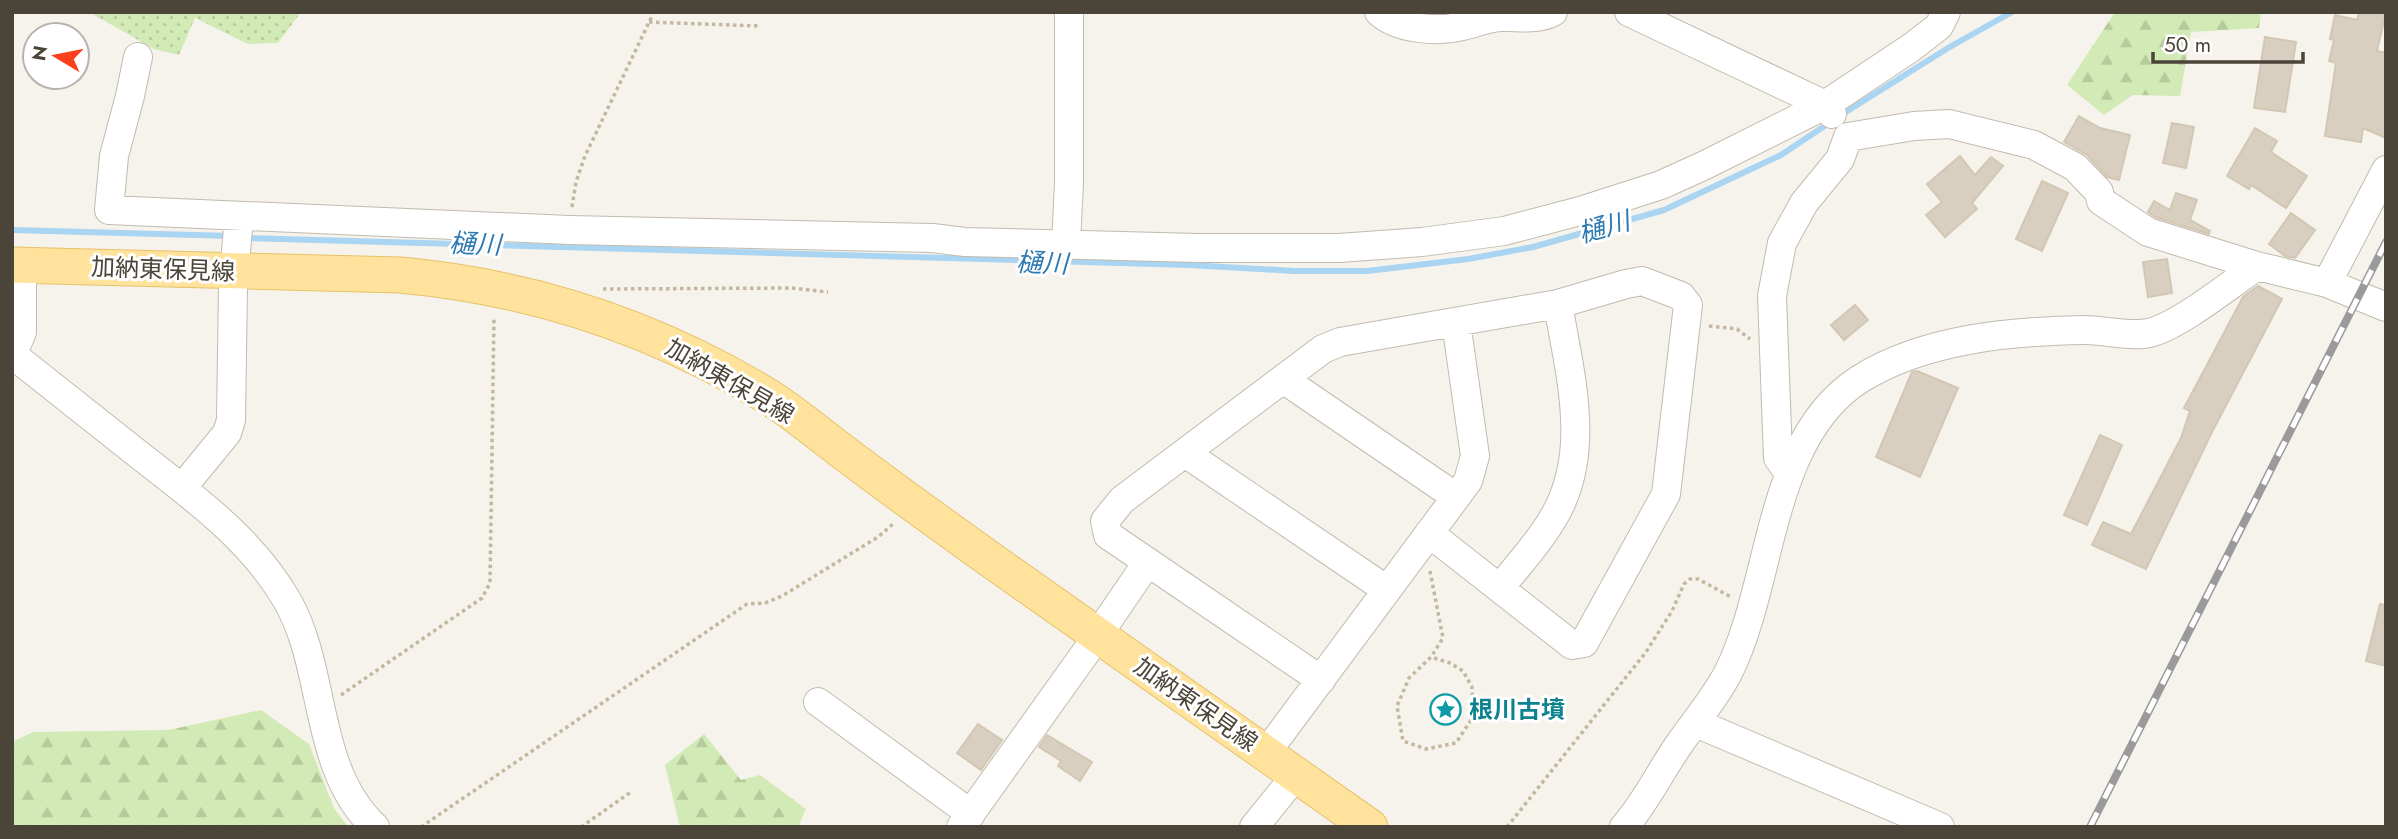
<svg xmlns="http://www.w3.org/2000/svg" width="2398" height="839" viewBox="0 0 2398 839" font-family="Jost,'Noto Sans JP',sans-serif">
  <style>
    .grass { fill: url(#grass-dots) }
    .forest { fill: url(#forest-firs) }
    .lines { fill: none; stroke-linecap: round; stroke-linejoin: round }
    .stream { stroke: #a9d4f2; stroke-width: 6 }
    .building { fill: #d8cfc1; stroke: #d3c7b4; stroke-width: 2 }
    .minor-casing { stroke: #c2bbae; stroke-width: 30 }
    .major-casing { stroke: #e6c16a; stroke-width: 37 }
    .path { stroke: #c4b79f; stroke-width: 3.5; stroke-dasharray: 3.5 3.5; stroke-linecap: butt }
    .minor { stroke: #fff; stroke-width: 28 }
    .major { stroke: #ffe39c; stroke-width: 35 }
    .rail-casing { stroke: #9a9a9a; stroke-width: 8 }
    .rail { stroke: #fff; stroke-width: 5; stroke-dasharray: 16; stroke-linecap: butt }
    .labels { text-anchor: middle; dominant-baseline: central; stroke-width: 6; stroke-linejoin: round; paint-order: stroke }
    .street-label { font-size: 24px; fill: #4b4439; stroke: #fff }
    .culture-label { font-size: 24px; font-weight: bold; fill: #0d838f; stroke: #fff; text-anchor: start }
    .water-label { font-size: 26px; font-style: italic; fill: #2e7ab2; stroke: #fff }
  </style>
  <defs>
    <pattern id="grass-dots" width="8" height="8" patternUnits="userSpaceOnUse" patternTransform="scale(1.75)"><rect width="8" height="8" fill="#d2eab5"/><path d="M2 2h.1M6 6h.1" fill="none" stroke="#b6ca9c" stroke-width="1.8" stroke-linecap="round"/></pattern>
    <pattern id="forest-firs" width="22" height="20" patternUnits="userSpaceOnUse" patternTransform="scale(1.75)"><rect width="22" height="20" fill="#d2eab5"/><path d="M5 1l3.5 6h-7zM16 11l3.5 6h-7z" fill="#b6ca9c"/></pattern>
  </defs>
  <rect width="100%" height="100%" fill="#f6f3ec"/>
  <!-- grass -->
  <path class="grass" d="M89,12h212l-23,31 -30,1 -53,-26 -16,37 -25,-6z"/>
  <!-- forest -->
  <path class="forest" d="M2115,12h146l-2,16 -68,4 -11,64 -47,-1 -29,20 -37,-30z
    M261,710l48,34 25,64 14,19h-336v-85l21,-10 136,-2z
    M704,734l37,46 19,-5 46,34 -8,18h-118l-15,-62z"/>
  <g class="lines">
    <!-- stream -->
    <path class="stream" d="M1841,115l107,-67 64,-36
      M12,230l219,6
      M245,238l945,27 104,6h73l101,-12 65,-12 131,-37 117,-55 51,-34"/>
  </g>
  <!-- building -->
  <path class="building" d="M2359,12h27l-9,39 9,2v85l-23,-10 -2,14 -36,-6 11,-73 -7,-2 5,-21 -4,-1 5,-24 22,5z
    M2265,37l31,5 -11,70 -31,-4z
    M2079,116l21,12 30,7 -11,45 -12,-3 -20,-22 -23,-13z
    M2172,123l22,4 -8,41 -23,-5z
    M2255,128l22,13 -6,11 36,24 -21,32 -35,-23 -2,4 -22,-13z
    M1960,156l15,19 16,-18 12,9 -31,37 5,6 -32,28 -19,-22 16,-13 -15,-18z
    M2042,181l26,12 -26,58 -26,-12z
    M2176,193l21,7 -7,20 20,11 -1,3 -54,-17 -7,-5 6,-11 16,9z
    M2291,213l24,17 -20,28 -10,-2 -16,-12z
    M2167,259l5,34 -24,4 -5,-35z
    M2258,286l24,13 -70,133 -66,137 -54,-24 11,-23 28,12 50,-96 9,-27 -6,-3 59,-111z
    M1855,305l13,15 -24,20 -13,-15z
    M1917,371l41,17 -38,89 -44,-20 36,-85z
    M2100,435l22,10 -35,80 -23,-10z
    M2380,604l6,1v61l-20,-5z
    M978,724l24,16 -21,30 -24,-17z
    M1047,735l45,27 -12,19 -22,-15 3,-5 -22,-14z"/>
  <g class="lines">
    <defs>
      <path id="minor" d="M1379,12c20,18 59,20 84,14 12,-3 24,-8 37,-9 19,-1 35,4 53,-5
        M1629,12l196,93 7,9
        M138,57l-8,39 -16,60 -5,54 460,20 363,8 33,4 233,6h141l83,-6 82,-11 76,-20 81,-26 42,-19 122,-61 87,-58 27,-21 7,-14
        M1848,137l66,-11 35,-2 85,21 41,22 24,25 2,9 47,31 109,34 70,17 59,24
        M1066,243l3,-60v-171
        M2327,283l59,-113
        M13,355c42,33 83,66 125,99 55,43 115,86 150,148 39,70 25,167 87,225
        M12,356l10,-24v-67
        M1283,379l173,118
        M1185,453l202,137
        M1789,473l-11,-15 -6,-162 10,-53 22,-40 36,-44 8,-22
        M182,488l45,-55 4,-13 2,-134 6,-69
        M1500,588c17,-22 38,-44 52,-68 41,-66 18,-144 6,-216
        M1321,680l-213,-145 -3,-14 17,-21 201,-151 17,-7 218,-38 68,-20 16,-3 39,15 7,9 -22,189 -82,149 -12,2 -143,-112
        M818,702l153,112
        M1696,723l244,104
        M1266,753l202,-272 7,-25 -19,-134
        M961,827l128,-179 58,-85
        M1254,827l43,-53
        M1624,827c22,-25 37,-57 56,-84 16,-23 35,-45 48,-70 46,-91 39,-235 132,-294 64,-40 151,-48 225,-49 19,0 46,7 64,3 28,-6 82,-49 108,-67"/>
      <path id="major" d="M12,265l388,10c131,12 256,53 369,122 28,18 55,41 82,61 48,36 98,72 147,107 124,88 249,174 372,262"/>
    </defs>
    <!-- minor casing -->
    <use href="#minor" class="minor-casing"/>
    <!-- major casing -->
    <use href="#major" class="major-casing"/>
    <!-- path -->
    <path class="path" d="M649,22l110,4
      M572,207l4,-25 9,-26 68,-142
      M603,289l188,-1 37,4
      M1709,326l28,3 13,10
      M1430,571l13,67 -12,19 -22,21 -12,28 6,35 23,8 30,-6 17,-26 -1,-30 -9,-16 -13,-8 -19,-6
      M341,695l141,-97 8,-15 4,-266
      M421,827l326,-223 18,-1 17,-7 96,-59 16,-14
      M581,827l50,-35
      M1507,827l139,-175 26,-41 12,-27 6,-5h8l33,18"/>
    <!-- minor -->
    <use href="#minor" class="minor"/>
    <!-- major -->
    <use href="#major" class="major"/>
    <defs>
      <path id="rail" d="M2090,827l296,-585"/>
    </defs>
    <!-- rail casing -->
    <use href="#rail" class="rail-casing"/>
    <!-- rail -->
    <use href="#rail" class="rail"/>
  </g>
  <!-- icons -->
  <defs>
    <symbol id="sight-ring" viewBox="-11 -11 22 22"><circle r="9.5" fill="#fff" stroke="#0f9aa8" stroke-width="1.5"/><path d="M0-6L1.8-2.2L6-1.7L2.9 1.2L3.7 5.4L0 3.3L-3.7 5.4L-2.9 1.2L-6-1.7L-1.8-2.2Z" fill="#0f9aa8"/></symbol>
  </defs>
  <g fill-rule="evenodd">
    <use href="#sight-ring" x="1428" y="692" width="35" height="35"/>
  </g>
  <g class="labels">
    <!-- street labels -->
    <g class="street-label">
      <text transform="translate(163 269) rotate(2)">加納東保見線</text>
      <text transform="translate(730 381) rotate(30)">加納東保見線</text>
      <text transform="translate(1196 704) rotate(35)">加納東保見線</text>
    </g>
    <!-- culture labels -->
    <g class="culture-label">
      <text x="1469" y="709">根川古墳</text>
    </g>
    <!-- water labels -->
    <g class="water-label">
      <text transform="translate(1604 227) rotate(-16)">樋川</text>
      <text transform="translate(475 244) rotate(2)">樋川</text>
      <text transform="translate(1042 263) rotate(2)">樋川</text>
    </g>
  </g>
  <!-- border -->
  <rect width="2398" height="839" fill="none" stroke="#4b4439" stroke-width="28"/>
  <!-- north arrow -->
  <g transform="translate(56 56) rotate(280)"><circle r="33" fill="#ffffff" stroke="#b7b4b0" stroke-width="2"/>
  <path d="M0-5L12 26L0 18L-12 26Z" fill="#fc3f1d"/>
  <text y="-10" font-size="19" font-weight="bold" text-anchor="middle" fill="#4b4439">N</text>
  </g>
  <!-- scale -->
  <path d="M2153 52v10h150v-10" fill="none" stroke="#4b4439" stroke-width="3.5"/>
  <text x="2164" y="52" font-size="21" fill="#4b4439" stroke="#ffffff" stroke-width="5" paint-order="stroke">50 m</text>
</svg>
